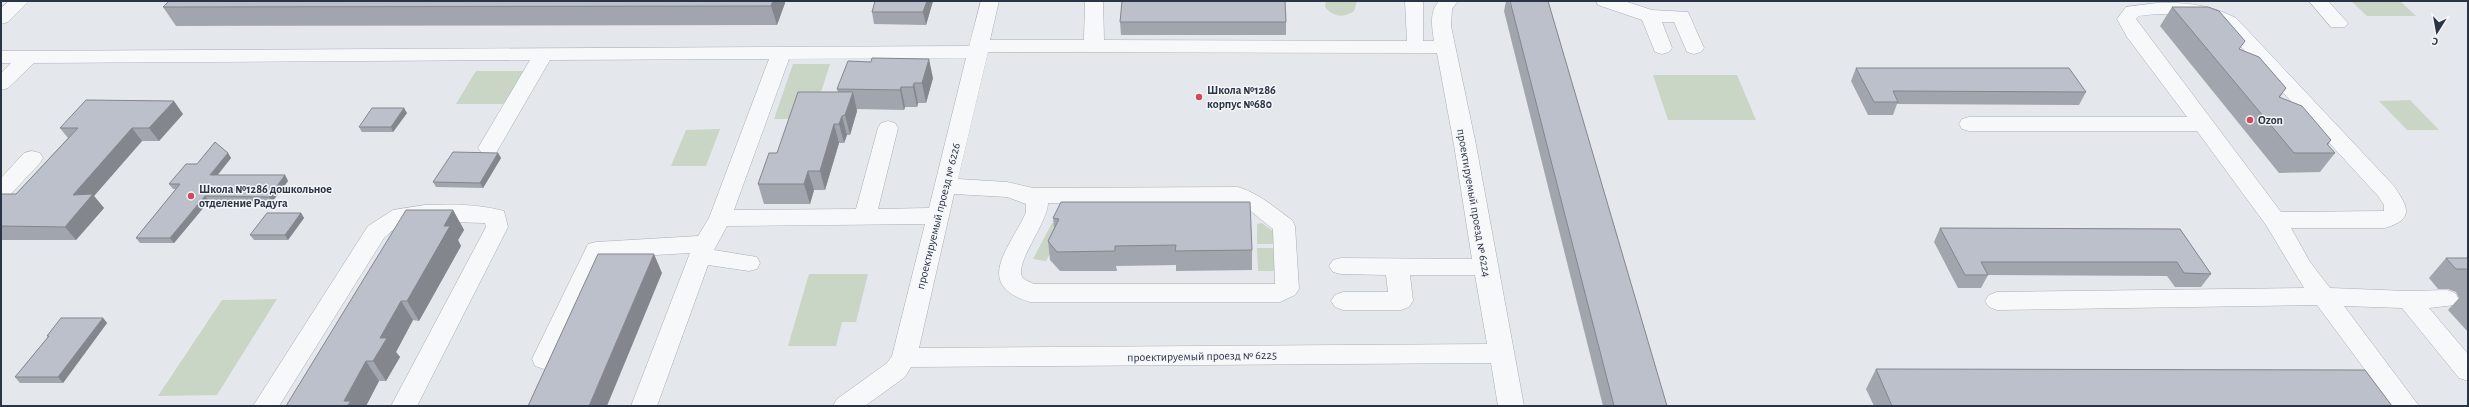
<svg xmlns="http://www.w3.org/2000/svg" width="2469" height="407" viewBox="0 0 2469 407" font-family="'Alegreya Sans',sans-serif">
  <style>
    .green { fill: #c9d6c5 }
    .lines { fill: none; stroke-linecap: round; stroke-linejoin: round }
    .minor-casing { stroke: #a9aeb7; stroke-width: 1 }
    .minor { fill: #f7f8fa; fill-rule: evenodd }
    .wall { fill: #a1a5ae }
    .shaded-wall { fill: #83868d }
    .building { fill: #bbc0ca; stroke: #83868d }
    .poi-dot { fill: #d1495b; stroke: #f4f6f9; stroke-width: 1.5 }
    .labels { text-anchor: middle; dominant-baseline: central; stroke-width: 3; stroke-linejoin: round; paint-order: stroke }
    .poi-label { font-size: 12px; font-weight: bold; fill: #2b3445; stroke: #f4f6f9; text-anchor: start }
    .street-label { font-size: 12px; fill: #2b3445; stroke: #f4f6f9 }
  </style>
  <rect width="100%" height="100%" fill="#e4e7ec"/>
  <!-- green -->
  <path class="green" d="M1326,1h31l-3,10c-10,7 -21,6 -29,-4z
    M2351,1h49l16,15h-49z
    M793,64h37l-14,44 -19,11h-23z
    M476,71h50l-20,33h-50z
    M1653,75h84l19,45h-88z
    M2410,100l29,30h-32l-28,-29z
    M720,129l-14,37h-35l15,-36z
    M1052,223l7,1 -4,20 -9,17 -13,-2z
    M1262,223l12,9 1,12h-18v-20z
    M1257,248h18l1,23h-18z
    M809,274h59l-12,48h-14l-6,24h-48z
    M277,299l-60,96 -59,1 64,-96z"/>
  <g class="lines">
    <defs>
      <path id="minor" d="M9,1h20l-21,21 -7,2v-16z
        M981,1h18l-9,39h94l1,-39h18l1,39 303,1 -2,-40h18v40h11c-2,-14 -5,-29 5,-40h19l-6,8 -1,17 25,119 48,261h-26l-7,-43 -580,4 -6,10 -40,29h-32l4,-7 50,-36 5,-7 33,-132 -198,2 -13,24 43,7 3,6 -3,6 -8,2 -41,-6 -51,141h-26l59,-153 -86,5 -51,108 -9,3 -9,-3 -3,-7 56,-115 8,-2 102,-6 11,-18 60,-159 -219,1 -54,93 -7,2 -7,-2 -4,-5 52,-88 -496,3 -26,25 -7,2v-17l10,-10h-10v-12l968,-5zM988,52l449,1 17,92 18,114 -131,-1 -8,2 -4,6 4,6 8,2 45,1 2,17h-45l-8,3 -4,6 4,6 8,3h58l8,-3 4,-6 -3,-26h65l12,69 -568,4 35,-154 53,3 19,7v8c-14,34 -55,72 4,90h250l15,-7 4,-6 -4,-63 -3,-6c-18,-13 -32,-26 -54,-33l-205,1 -26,-6 -49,-3zM966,58l-37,150 -51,1 20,-81 -3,-5 -7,-2 -7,2 -3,5 -22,81 -122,1 55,-151zM1048,203h189l5,1 31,25 2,55h-241c-3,-2 -8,-3 -11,-6 -11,-12 25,-55 25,-75z
        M1596,1h28l28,9 36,2 16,36 -3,4 -7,2 -7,-2 -13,-30h-12l10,26 -3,4 -7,2 -7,-2 -13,-32 -44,-15z
        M2309,1h19l20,22 -3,4h-14z
        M2157,3c28,-1 54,2 79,15l158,168c14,21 21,33 -9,42h-94l19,34 20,26 78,3 39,-1 8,3 4,6 -4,6 -26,3 39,46v27l-9,-3 -57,-70 -58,-2 75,100h-27l-75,-101 -320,5 -8,-3 -4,-6 4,-6 8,-3 307,-4 -38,-63 -69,-94h-228l-7,-2 -3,-5 3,-5 7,-2h218l-60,-80 -10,-18 9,-12zM2157,14l38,1 27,11 156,170 6,9v6l-103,1 -145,-193 3,-3z
        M32,151l8,2 3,5 -3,5 -31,33 -8,2v-20l23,-25z
        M425,205c26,-1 53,-1 79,6l4,16 -91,179h-26l95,-179 -1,-4 -71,-2c-13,1 -21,9 -30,17l-105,168h-26l115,-180 25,-16z"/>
    </defs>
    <!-- minor casing -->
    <use href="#minor" class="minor-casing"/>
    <!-- minor -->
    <use href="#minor" class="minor"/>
  </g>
  <!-- wall -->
  <path class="wall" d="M169,1h616v2l-8,22 -601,1 -13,-19z
    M875,1h58l-7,24 -52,-1 -2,-12z
    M1506,1h3l158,405h-64l-99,-395z
    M2172,7l67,42 47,39 -6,9 51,43 -3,5 7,8 -15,19 -41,1 -119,-147z
    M1120,22h166v13h-165z
    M1856,68l230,24 -7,13 -182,-1 -4,11h-25l-17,-34z
    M933,78l-7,25h-8l-1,4h-12l-1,3 -47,-1v2l-7,24h-3l-3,8h-5l-14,47h-11l-4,14h-46l-6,-20 19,-31 61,-61 -1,-3z
    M407,113l-14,19h-31l-3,-5z
    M183,114l-24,27h-17l-48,55 10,12 -28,32h-75v-46h15l52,-56 -8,-10z
    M228,153l3,5 -13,17h67l3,6 -16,21 -63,-1 -35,42h-34l-4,-5 40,-49h-3l-4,-5 28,-20z
    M498,153l3,5 -18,30 -47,-1 -3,-5z
    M453,210l11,20 -6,10 3,6 -42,75 -6,-1 -17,32 4,5 -14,24h-7l-13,25h-80z
    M301,213l3,5 -16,22h-34l-4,-5z
    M1053,218l199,32v20l-76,1v-6l-60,1 1,5h-57l-10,-11 -2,-19 6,-13z
    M1940,228l240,1 31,45 -10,13h-26l-8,-11 -179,-1 -7,13h-23l-24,-46z
    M2446,258h22v74l-20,-22 11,-12 -3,-6 -8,-3h-10l-9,-11z
    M103,318l4,5 -44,60h-43l-5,-6 33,-40 -1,-1z
    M1876,369l516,37h-518l-8,-17z"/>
  <!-- shaded-wall -->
  <path class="shaded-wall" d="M773,1h12v2l-8,22 -6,-19z
    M927,1h6l-7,24 -3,-13z
    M929,59l4,19 -7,25 -4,-20z
    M914,83l4,20 -1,4 -4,-20z
    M901,87l4,20 -1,3 -4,-20z
    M853,92l4,19 -7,24 -5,-20z
    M174,101l9,13 -24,27 -10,-13z
    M404,108l3,5 -14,19 -2,-5z
    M842,116l5,19 -3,8 -5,-19z
    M834,124l5,19 -14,47 -5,-19z
    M132,128l10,13 -48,55 10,12 -28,32 -11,-13 8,-32z
    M228,153l3,5 -18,22 -3,-5z
    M498,153l3,5 -18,30 -3,-5z
    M808,171l6,19 -4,14 -6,-20z
    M285,175l3,6 -16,21 -3,-5z
    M205,196l4,5 -35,42 -4,-5z
    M453,210l11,20 -6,10 3,6 -42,75 -12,-20 37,-75z
    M301,213l3,5 -16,22 -3,-5z
    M654,254l8,19 -55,133h-18z
    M401,301l12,19 -17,32 4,5 -14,24 -13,-20 7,-23z
    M103,318l4,5 -44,60 -5,-6z
    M366,361l13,20 -13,25h-18l-4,-5z"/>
  <!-- building -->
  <path class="building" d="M169,1h604l-2,5 -608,1z
    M875,1h52l-4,11h-51z
    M1122,1h163l1,21h-166z
    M1510,1h38l119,405h-53z
    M2172,7h36l11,4 26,30 -6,8 20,8 27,31 -7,9 23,9 29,34 -4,4 8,9h-41z
    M872,58l57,1 -7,24h-8l-1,4h-12l-1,3 -63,-1 11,-28 23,1z
    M1856,68h213l17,24 -193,-1 5,11h-24z
    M798,92h55l-8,23 -3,1 -3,8h-5l-14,47h-12l-4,13h-46l11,-31h8z
    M86,100l88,1 -25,27h-17l-59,67 20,-1 -28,33 -64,-1v-32h15l62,-66h-18z
    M372,108h32l-13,19h-32z
    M215,142l13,11 -18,22h75l-16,22 -64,-1 -35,42h-34l44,-54h-11l17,-20h11z
    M453,152l45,1 -18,30 -47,-1z
    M1061,202h189l2,48 -77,1 1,-6 -61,1v5l-58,1 -9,-11 11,-22 -6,-1z
    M406,210h47l-9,16h6l-43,75h-6l-21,37h7l-14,23h-7l-22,40h7l-4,5h-61z
    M267,213h34l-16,22h-35z
    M1940,228l240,1 31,45 -27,-1 -7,-11h-196l7,13h-23z
    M598,254h56l-65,152h-61z
    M2446,258h22v12l-2,-1h-10z
    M61,318h42l-45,59h-43l34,-41h-2z
    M1876,369l489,1 27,36h-500z"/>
  <!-- markers -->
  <g class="poi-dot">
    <circle cx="1199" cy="97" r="4"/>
    <circle cx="2250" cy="120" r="4"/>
    <circle cx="191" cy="196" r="4"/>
  </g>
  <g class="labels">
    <!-- poi labels -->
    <g class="poi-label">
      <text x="1207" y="90">Школа №1286<tspan x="1207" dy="14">корпус №680</tspan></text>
      <text x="2258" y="120">Ozon</text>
      <text x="199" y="189">Школа №1286 дошкольное<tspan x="199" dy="14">отделение Радуга</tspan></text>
    </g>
    <!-- street labels -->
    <g class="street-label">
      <text transform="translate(1474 203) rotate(80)">проектируемый проезд № 6224</text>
      <text transform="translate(938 216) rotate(-76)">проектируемый проезд № 6226</text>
      <text transform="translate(1202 356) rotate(-1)">проектируемый проезд № 6225</text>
    </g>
  </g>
  <!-- border -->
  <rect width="2469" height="407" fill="none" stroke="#2b3445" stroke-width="4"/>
  <!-- north arrow -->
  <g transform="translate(2437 32) rotate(191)" stroke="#f4f6f9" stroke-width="3" paint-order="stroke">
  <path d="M0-3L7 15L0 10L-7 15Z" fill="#2b3445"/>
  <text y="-6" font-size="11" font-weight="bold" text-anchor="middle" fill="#2b3445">С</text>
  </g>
</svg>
